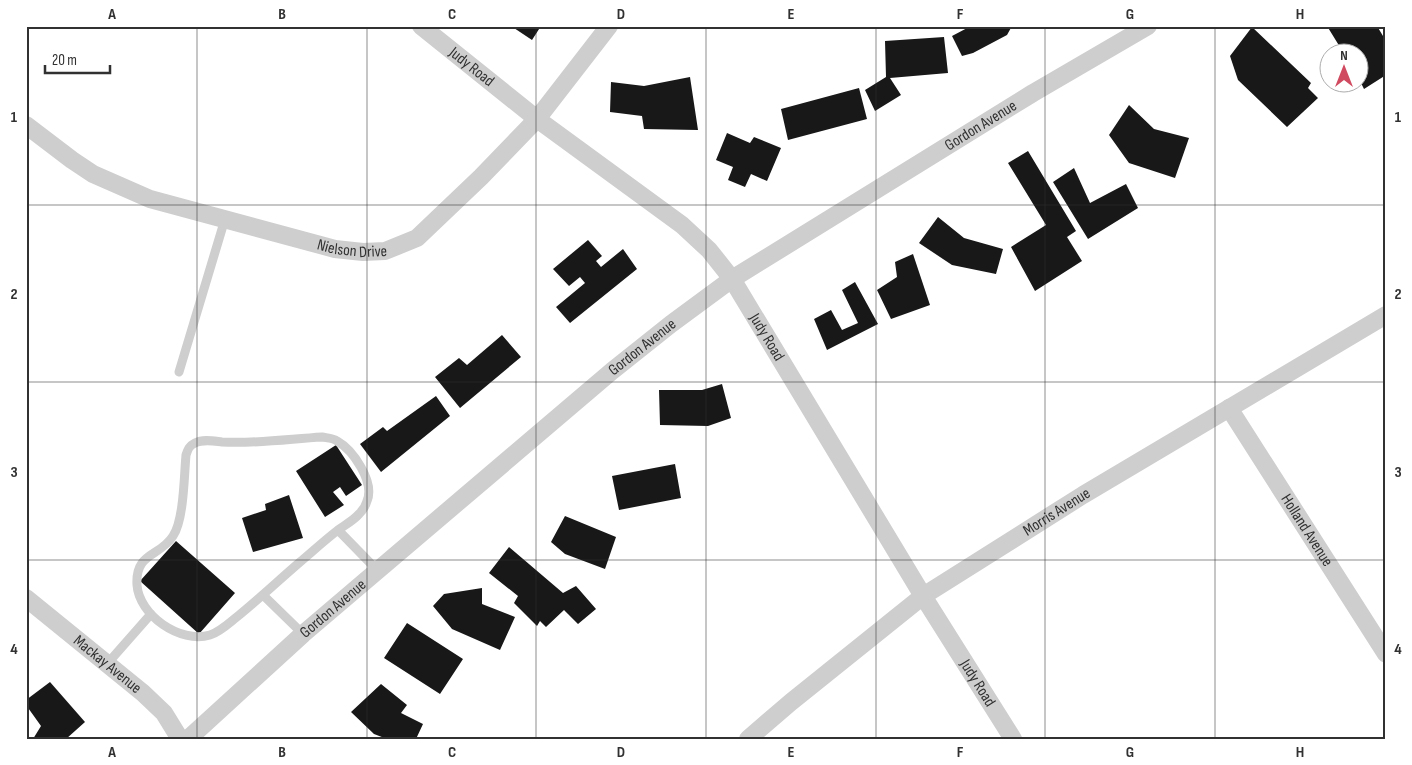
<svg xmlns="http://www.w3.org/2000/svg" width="1412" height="765" viewBox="0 0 1412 765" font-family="'Sofia Sans Condensed',sans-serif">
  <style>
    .building { fill: #181818 }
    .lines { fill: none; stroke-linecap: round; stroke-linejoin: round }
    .service { stroke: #cecece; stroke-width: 9 }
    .minor { stroke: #cecece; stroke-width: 18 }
    .grid { fill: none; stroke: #313131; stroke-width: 1; stroke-opacity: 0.55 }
    .labels { text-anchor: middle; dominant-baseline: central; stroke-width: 5; stroke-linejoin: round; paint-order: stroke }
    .street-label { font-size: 16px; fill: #313131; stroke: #fff }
    .neatline { fill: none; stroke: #313131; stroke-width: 2 }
    .grid-label { font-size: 16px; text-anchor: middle; font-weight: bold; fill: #313131 }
  </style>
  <rect width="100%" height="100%" fill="#fff"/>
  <!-- building -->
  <path class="building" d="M511,26h30l-9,14z
    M971,26h41l-5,9 -34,18 -11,3 -10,-20z
    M1327,26h50l9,15v34l-22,14 -4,-8v-29h-17z
    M1252,27l59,56 -3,5 10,10 -31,29 -49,-47 -8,-24z
    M944,37l4,36 -58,5 11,17 -26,16 -10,-21 21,-13 -1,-36z
    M690,77l8,53 -54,-1 -2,-13 -32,-4 1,-30 33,4z
    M859,88l8,31 -79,21 -7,-31z
    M1129,105l25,24 35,9 -14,40 -46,-15 -20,-28z
    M727,133l23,10 4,-6 27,11 -14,33 -16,-7 -6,13 -17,-7 5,-13 -17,-7z
    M1028,151l48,80 -9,6 15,24 -47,30 -24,-44 35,-22 -38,-62z
    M1074,168l16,35 36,-19 12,24 -50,31 -35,-57z
    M938,217l26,21 39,11 -7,25 -44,-9 -33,-22z
    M588,240l14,16 -6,5 5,6 22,-18 14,20 -67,54 -14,-16 29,-24 -5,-6 -11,9 -16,-17z
    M913,254l17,51 -39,14 -14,-29 20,-13 -2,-15z
    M855,282l23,42 -51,26 -13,-31 17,-9 11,20 16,-7 -16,-33z
    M502,335l19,22 -61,51 -25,-31 24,-19 8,7z
    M722,384l9,34 -23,8 -48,-1 -1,-35h43z
    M436,396l14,20 -69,56 -21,-28 23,-17 4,4z
    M336,445l26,40 -16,11 -6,-9 -7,5 11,13 -19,12 -29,-46z
    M675,464l6,34 -62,12 -7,-34z
    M289,495l14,43 -50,14 -11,-34 24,-8 -1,-6z
    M565,516l51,21 -11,32 -40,-15 -14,-12z
    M176,541l59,52 -36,41 -59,-53z
    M509,547l54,46 13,-7 20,23 -18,15 -14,-14 -18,17 -6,-6 -3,5 -23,-23 4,-7 -29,-23z
    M482,588v16l33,13 -15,33 -48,-21 -19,-23 11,-12z
    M407,623l56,36 -23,35 -56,-36z
    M50,682l35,40 -19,17h-33l8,-13 -15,-21v-5z
    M381,684l26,21 -6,8 22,11 -7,15h-29l-13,-5 -23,-22z"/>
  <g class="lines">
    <!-- service -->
    <path class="service" d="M179,372l46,-153
      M322,437c5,1 11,1 15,4 16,9 38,41 30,60 -1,4 -5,10 -8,13 -5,6 -14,11 -21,16 -13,10 -25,21 -38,32 -21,18 -41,37 -62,54 -9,7 -18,16 -28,19 -30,9 -71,-20 -73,-50 -2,-33 23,-28 36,-49 11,-16 11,-60 13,-81 2,-6 3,-9 9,-12 8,-4 18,-2 27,-1 34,2 67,-3 100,-5z
      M338,530l40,41
      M263,595l40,39
      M107,664l44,-50"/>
    <!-- minor -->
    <g class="minor">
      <path id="s1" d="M421,26l116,93 145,106 27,25 23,29 191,317 90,143"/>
      <path id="s2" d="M26,125l46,35 21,14 57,25 185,50 28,3 22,-1 32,-13 64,-61 56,-58 72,-93"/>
      <path id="s3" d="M1229,408l157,246"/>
      <path id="s4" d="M26,598l117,95 21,20 16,26"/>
      <path id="s5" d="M188,739l115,-105 309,-263 59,-47 61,-45 301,-186 115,-67"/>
      <path id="s6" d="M748,739l43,-37 132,-106 160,-101 303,-180"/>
    </g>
  </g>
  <!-- grid -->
  <path class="grid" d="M197,26v713M367,26v713M536,26v713M706,26v713M876,26v713M1045,26v713M1215,26v713M26,205h1360M26,382h1360M26,560h1360"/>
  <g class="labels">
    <!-- street labels -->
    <g class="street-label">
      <text stroke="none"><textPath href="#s1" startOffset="65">Judy Road</textPath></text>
      <text stroke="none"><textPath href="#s5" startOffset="1005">Gordon Avenue</textPath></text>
      <text stroke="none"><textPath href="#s2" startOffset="354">Nielson Drive</textPath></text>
      <text stroke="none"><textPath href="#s1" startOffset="470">Judy Road</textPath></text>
      <text stroke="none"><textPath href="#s5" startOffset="600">Gordon Avenue</textPath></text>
      <text stroke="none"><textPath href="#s6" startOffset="384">Morris Avenue</textPath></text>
      <text stroke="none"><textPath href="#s3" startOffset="145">Holland Avenue</textPath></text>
      <text stroke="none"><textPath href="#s5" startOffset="195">Gordon Avenue</textPath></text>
      <text stroke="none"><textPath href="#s4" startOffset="105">Mackay Avenue</textPath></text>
      <text stroke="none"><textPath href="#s1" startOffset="875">Judy Road</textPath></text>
    </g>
  </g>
  <!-- border -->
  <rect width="1412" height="765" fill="none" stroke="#ffffff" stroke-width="55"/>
  <!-- north arrow -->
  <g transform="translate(1344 68)"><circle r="24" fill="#ffffff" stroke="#adadad"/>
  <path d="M0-4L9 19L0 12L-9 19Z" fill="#d04b60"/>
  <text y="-8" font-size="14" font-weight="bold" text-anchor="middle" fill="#313131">N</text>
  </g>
  <!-- scale -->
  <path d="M45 65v8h65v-8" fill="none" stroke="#313131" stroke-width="2.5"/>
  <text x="52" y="65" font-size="15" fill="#313131" stroke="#ffffff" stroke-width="4" paint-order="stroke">20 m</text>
  <rect x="28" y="28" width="1356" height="710" class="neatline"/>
  <g class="grid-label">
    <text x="112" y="19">A</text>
    <text x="282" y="19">B</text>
    <text x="452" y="19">C</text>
    <text x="621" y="19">D</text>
    <text x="791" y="19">E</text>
    <text x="960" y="19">F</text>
    <text x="1130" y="19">G</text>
    <text x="1300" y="19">H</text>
    <text x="14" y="122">1</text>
    <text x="1398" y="122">1</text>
    <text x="14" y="299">2</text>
    <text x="1398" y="299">2</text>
    <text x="14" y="477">3</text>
    <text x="1398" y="477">3</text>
    <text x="14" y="654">4</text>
    <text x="1398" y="654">4</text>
    <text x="112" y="757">A</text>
    <text x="282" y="757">B</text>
    <text x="452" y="757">C</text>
    <text x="621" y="757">D</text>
    <text x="791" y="757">E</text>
    <text x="960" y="757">F</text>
    <text x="1130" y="757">G</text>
    <text x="1300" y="757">H</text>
  </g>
</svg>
